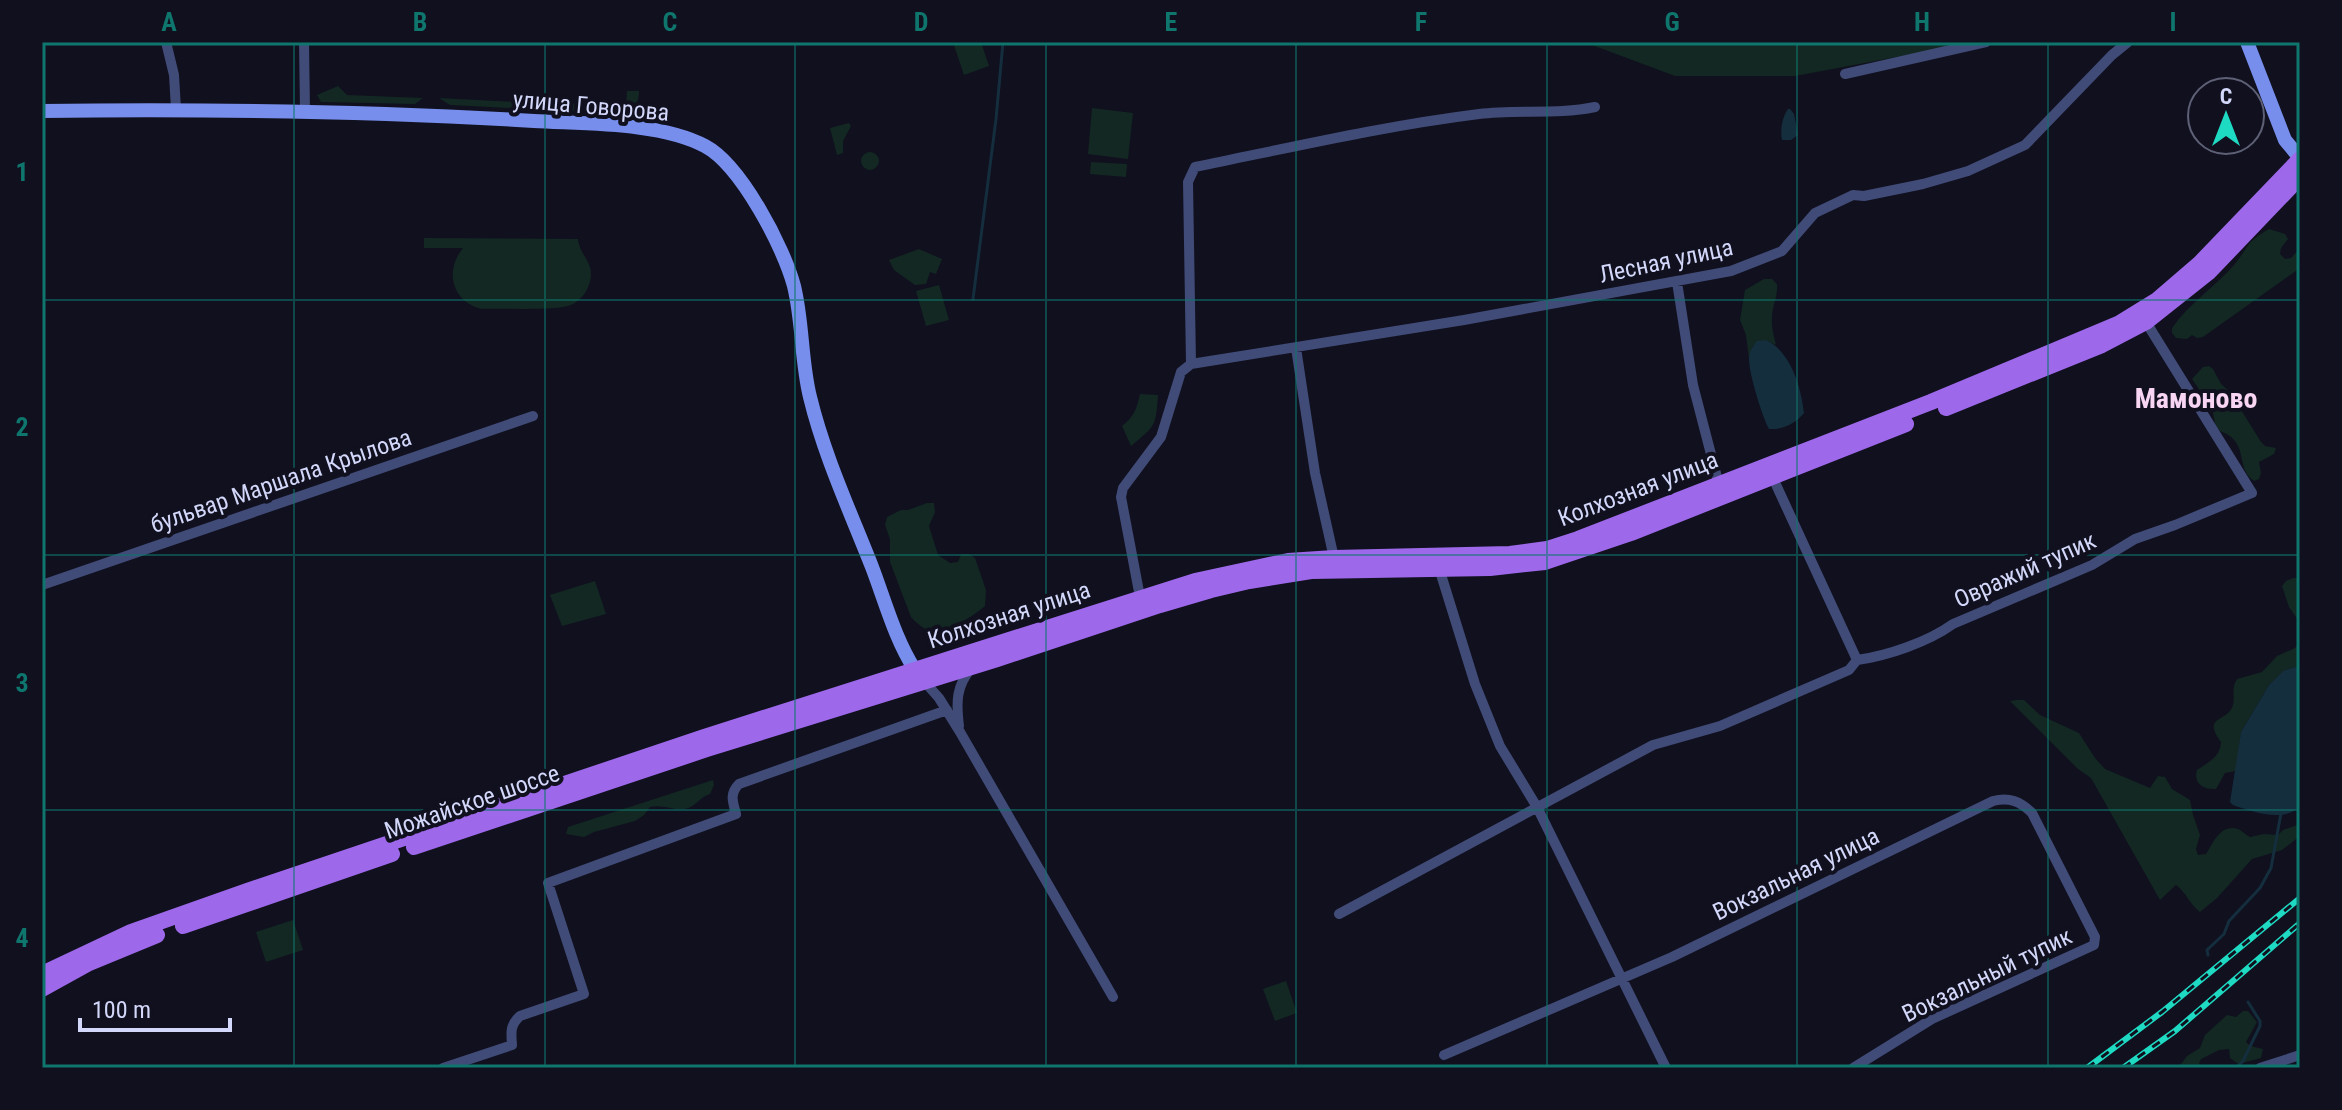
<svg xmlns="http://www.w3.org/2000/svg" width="2342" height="1110" viewBox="0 0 2342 1110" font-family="'Roboto Condensed',sans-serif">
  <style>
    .green { fill: #132822 }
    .water { fill: #142e3e }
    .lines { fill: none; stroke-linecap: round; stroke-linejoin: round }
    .stream { stroke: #142e3e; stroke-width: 3 }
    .street { stroke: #414b77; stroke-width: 10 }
    .secondary { stroke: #778eec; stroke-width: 14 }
    .primary { stroke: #9d69ea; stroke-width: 16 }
    .rail-casing { stroke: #1fdac3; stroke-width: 6 }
    .rail { stroke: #10101f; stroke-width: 3; stroke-dasharray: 9; stroke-linecap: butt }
    .grid { fill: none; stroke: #0f766e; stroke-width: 2; stroke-opacity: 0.55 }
    .labels { text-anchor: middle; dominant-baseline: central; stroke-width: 8; stroke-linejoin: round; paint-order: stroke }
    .street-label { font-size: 24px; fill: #d3d7f9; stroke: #10101f }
    .quarter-label { font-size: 28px; font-weight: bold; fill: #f9d5f4; stroke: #10101f }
    .neatline { fill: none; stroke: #0f766e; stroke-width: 3 }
    .grid-label { font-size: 26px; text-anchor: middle; font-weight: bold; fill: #0f766e }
  </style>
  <rect width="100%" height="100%" fill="#10101f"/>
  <!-- green -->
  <path class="green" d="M953,42h28l8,24 -25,9z
    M1584,42h364l2,5 -155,29h-120z
    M338,86l9,9 76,3 -8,6 -94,-2 -4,-7z
    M627,91h12c0,11 -3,16 -13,23l-176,-9 -11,-7 117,6 33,-1 2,5h35z
    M1092,108l41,5 -5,46 -40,-5z
    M849,123l2,3 -8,15v12l-6,2 -7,-27z
    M861 161a9 9 0 1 1 18 0a9 9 0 1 1-18 0Z
    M1091,162l36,2 -1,13 -36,-3z
    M2269,229l16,5 3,5 -7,9 -1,6 5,5 6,-1 9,-10v20l-97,69 -6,1 -5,-3 -5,4 -11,-1 -4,-5v-5c17,-25 43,-41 62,-63 6,-7 10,-14 15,-21 5,-6 13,-11 20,-15z
    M424,238l154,1c1,14 13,21 13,35 0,12 -8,26 -20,31 -15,6 -69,3 -89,4 -30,-7 -38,-38 -19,-61h-39z
    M919,249l23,10 -6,15 -6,-2 -4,12 -11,1 -21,-15 -5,-10z
    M1764,279h8l5,5c1,13 -5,22 -5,34 -1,9 2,18 4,27l-10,-5 -13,6 -4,12 -3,-23 -6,-15 5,-30z
    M939,285l10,35 -23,6 -10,-35z
    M2209,366l4,3 8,15 9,8 31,50 4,4 11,2 -2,6 -15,8 2,11 -2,6 -5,2c-15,-10 -9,-27 -19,-40 -11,-14 -19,-2 -22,-29l-8,-8 -6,-15 -7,-10 11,-12z
    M1140,394l18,1c-2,32 -3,31 -27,51l-9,-20c12,-9 15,-18 18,-32z
    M927,503h7l1,9 -6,14 9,29 12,8 8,-1 3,-8h8l6,4 11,32 -1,16c-9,8 -40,29 -53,26 -7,-2 -16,-9 -21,-15l-21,-55v-23l-5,-14 2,-8 14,-7h7z
    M2293,578h7v45l-11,-16 -7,-21 4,-5z
    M595,581l11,33 -44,12 -12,-31z
    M2300,642v26l-5,-1 -12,4 -14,14 -28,47 -5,39 -11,2 -9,16c-13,1 -23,-6 -19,-19 11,-8 23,-12 24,-28 -20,-27 7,-19 12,-37 2,-10 -2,-17 4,-26l25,-7 15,-16 18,-8z
    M2017,700h7l16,15 39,18 16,25 10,11 45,19 8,-12 7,1 7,12 18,11 3,15 7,20 -4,14 2,6 8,-1c7,-11 15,-31 32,-25 4,2 8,6 12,8l14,-3 14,1 5,-5 17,-6v12l-18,14 -30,9 -35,39 -17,14c-10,-7 -14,-20 -24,-27l-16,15 -69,-122 -13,-9 -68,-68z
    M713,780l1,5 -4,9c-10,3 -15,13 -25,15 -10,2 -22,-5 -35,-2l-6,8 -9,6 -41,11 -10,5 -18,-3 2,-7z
    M293,920l10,30 -37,12 -10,-30z
    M1286,981l11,32 -22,8 -12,-32z
    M2243,1011h5l9,11 -11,20 4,4 13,3 -2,9 -23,6 -8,-6 -1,-9 -10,1 -18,9 -2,4 3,4 10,1h-34l9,-12 13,-8 5,-13 22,-20 9,2z"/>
  <!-- water -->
  <path class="water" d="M1788,109h2l4,5 4,21 -7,5h-9c-2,-9 0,-23 6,-31z
    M1766,340c25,12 35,47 38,73 -8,10 -21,17 -35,16 -7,-13 -20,-55 -20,-70 0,-7 4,-13 8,-18z
    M2295,667l5,1v138c-15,17 -48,6 -67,-1l-3,-3 11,-70 28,-47 14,-14z"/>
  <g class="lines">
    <!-- stream -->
    <path class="stream" d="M973,299l23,-180 7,-77
      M2208,955l-1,-5 17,-16 5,-13 31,-33 11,-20 10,-55
      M2236,1068l7,-7 17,-35v-5l-12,-19"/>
    <!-- street -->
    <path class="street" d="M166,42l8,33 2,34
      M304,42l1,69
      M1845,74l141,-32
      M1677,282l16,103 26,100
      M1296,348l19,125 19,85
      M1191,364l273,-44 267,-49 51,-20 33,-38 38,-18 11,1 59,-12 45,-13 57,-26 87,-90 16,-13
      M1191,364l-3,-182 7,-15c94,-19 188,-41 284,-53 38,-5 78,1 116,-7
      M1772,476l85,184
      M1439,568l36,116 25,62 37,61 129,261
      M42,585l491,-169
      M1140,597l-19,-100 2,-9 38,-51 20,-65 10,-8
      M1857,660c30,-4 71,-18 96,-36l139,-59 43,-26 40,-14 77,-32 -106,-171
      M923,680l16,18 21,34 153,265
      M959,726c-3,-24 -3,-40 13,-59
      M1339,914l314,-169 67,-19 129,-56 8,-10
      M1444,1055l228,-98 321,-156c16,-4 27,0 39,12l63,124 -1,8 -162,74 -79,49
      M443,1068l69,-23c-1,-13 -2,-20 8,-29l64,-22 -36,-111 188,-69c-3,-12 -7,-20 3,-30l208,-74
      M2260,1068l40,-13"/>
    <!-- secondary -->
    <path class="secondary" d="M2247,42l38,98 15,18
      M42,111c164,-2 328,0 492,10 51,3 126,1 171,25 36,19 79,102 89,140 9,37 7,75 16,111 14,58 40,114 62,170 13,34 23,72 43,103"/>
    <!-- primary -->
    <path class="primary" d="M1946,408l156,-63 44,-23 63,-50 91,-95
      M414,847l293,-98 290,-90 163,-54 51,-15 38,-9 62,-10 179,-3 55,-6 86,-29 275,-109
      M183,926l209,-72
      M42,974l89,-42 116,-41 457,-154 491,-156 93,-20 46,-3 176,-4 37,-5 31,-10 353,-137 187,-78 39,-24 43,-37 100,-104
      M42,989l47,-26 68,-28"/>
    <defs>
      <path id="rail" d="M2087,1068l75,-56 138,-114
        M2123,1068l52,-37 125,-108"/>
    </defs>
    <!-- rail casing -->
    <use href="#rail" class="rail-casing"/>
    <!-- rail -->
    <use href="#rail" class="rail"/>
  </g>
  <!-- grid -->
  <path class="grid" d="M294,42v1026M545,42v1026M795,42v1026M1046,42v1026M1296,42v1026M1547,42v1026M1797,42v1026M2048,42v1026M42,300h2258M42,555h2258M42,810h2258"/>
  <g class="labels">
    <!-- street labels -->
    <g class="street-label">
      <text transform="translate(591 106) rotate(5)">улица Говорова</text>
      <text transform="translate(1666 261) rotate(-12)">Лесная улица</text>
      <text transform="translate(281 481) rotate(-19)">бульвар Маршала Крылова</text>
      <text transform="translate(1638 489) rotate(-21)">Колхозная улица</text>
      <text transform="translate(2025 570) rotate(-24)">Овражий тупик</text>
      <text transform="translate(1009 615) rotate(-18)">Колхозная улица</text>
      <text transform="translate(472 802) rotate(-19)">Можайское шоссе</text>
      <text transform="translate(1796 874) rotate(-26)">Вокзальная улица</text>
      <text transform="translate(1987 975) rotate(-26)">Вокзальный тупик</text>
    </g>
    <!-- quarter labels -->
    <g class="quarter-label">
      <text x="2196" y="398">Мамоново</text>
    </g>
  </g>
  <!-- border -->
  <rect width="2342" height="1110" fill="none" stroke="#10101f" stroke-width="88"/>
  <!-- north arrow -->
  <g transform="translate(2226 116)"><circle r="38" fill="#10101f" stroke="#5e6076" stroke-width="2"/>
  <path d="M0-6L14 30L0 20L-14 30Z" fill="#1fdac3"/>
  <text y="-12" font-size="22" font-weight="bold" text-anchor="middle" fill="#d3d7f9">С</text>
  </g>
  <!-- scale -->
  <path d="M80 1018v12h150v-12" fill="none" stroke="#d3d7f9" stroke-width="4"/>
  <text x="92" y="1018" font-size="24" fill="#d3d7f9" stroke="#10101f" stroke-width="6" paint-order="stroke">100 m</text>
  <rect x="44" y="44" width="2254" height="1022" class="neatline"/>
  <g class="grid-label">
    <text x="169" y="31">A</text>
    <text x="420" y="31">B</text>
    <text x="670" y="31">C</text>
    <text x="921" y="31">D</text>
    <text x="1171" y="31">E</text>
    <text x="1421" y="31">F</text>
    <text x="1672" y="31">G</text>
    <text x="1922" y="31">H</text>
    <text x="2173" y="31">I</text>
    <text x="22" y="181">1</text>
    <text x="22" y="436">2</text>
    <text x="22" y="692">3</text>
    <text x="22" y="947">4</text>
  </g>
</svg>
